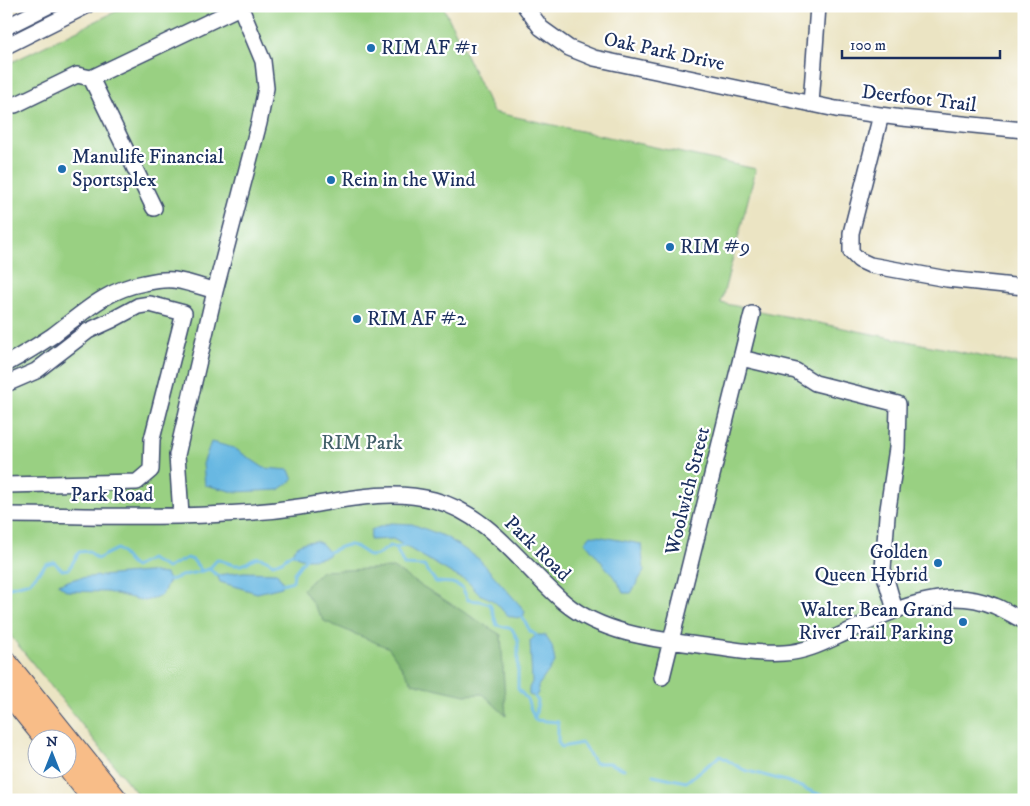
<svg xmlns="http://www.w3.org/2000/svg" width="1030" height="806" viewBox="0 0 1030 806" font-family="'IM FELL DW Pica',serif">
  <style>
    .green { fill: #99d082; stroke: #5a8070 }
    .forest { fill: #7ab270; stroke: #4a7067 }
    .water { fill: #67b8e2; stroke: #4174a0 }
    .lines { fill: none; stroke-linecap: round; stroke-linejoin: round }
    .stream { stroke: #67b8e2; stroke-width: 3 }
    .minor-casing { stroke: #3a4a6d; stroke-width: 18 }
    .major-casing { stroke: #3a4a6d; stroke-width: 22 }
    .minor { stroke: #fff; stroke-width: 15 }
    .major { stroke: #f8bd88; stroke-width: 20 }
    .poi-dot { fill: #1f6fb2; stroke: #fff; stroke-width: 2 }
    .labels { text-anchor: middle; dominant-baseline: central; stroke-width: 4.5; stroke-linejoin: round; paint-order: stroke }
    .poi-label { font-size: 20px; fill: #1b2f5e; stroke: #fff; text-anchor: start }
    .street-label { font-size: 20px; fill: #1b2f5e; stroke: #fff }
    .park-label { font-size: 20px; fill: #415f69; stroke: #fff }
  </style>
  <rect width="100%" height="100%" fill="#fff"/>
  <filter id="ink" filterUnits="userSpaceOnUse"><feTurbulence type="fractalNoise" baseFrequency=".02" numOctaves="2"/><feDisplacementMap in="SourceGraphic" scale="10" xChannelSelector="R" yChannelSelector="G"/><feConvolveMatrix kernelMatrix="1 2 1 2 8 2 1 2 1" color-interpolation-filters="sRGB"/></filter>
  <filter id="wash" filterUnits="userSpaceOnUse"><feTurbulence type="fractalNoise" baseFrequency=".0096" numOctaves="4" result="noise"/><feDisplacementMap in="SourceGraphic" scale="20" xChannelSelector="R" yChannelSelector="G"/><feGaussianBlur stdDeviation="1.12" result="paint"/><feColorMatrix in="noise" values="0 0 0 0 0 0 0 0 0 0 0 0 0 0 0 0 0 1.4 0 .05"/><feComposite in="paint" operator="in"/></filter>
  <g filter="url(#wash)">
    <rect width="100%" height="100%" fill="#ebe4c3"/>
    <!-- green -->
    <path class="green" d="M127,6h316l50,106 263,57 -35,134 303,62v435h-882l-136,-170v-565z"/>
    <!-- forest -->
    <path class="forest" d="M393,568l108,67 5,81 -23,-22 -18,1 -53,-12 -23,-35 -65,-27 -21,-32 18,-18z"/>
    <!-- water -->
    <path class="water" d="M211,442l23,6 30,20 25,2 4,10 -14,10 -44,2 -30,-7 -2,-21z
      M391,523l21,1 34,13 33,22 46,52 -2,7c-23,0 -18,-11 -33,-19 -3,-2 -7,-3 -11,-5 -9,-8 -8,-13 -21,-17l-65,-38 -23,1 1,-10z
      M591,535l50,9 3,27 -13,22h-8l-5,-11 -33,-40z
      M316,541l6,3 7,8 -1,4c-12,3 -26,6 -36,-3 5,-11 13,-11 24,-12z
      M147,572l19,2 3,6 -7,15 -17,6 -38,-9 -40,-1 -9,-7 20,-6z
      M244,572l33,1 5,8v6l-25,6 -37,-11 -3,-7z
      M536,635h9l7,11 3,16 -17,24v7l-3,4 -6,-2v-7l3,-6 -2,-41z"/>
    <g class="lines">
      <!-- stream -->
      <path class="stream" d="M396,548l8,-3
        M329,552c22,-10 21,-10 41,4l7,-1 13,-9 6,2 8,17 20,1 12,16 16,1 10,4 6,13 12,1 10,3 7,21 15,4 6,11v49l9,10 8,21 23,2v20l3,5 21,-4 13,20h14l15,6
        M209,569l8,6
        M169,580c6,-1 11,-4 16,-5 6,-2 11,-2 17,-4
        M282,584l11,-3 1,-8 11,-14
        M6,588l24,-6 16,-18 8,-2 8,8 7,-1 10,-17 10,-1 8,8 20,-10c8,5 10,14 18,18l15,-8 17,9 20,-10 6,2 9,11 7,-2 8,-9c7,0 12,5 19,5 17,2 14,-17 37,-1l9,-3 10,-8
        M523,618l7,13 6,4
        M535,697l3,4 -3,17
        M653,775l33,7 34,-26 24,14 42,11 47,19"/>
    </g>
  </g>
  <g filter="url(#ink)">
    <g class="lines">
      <defs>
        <path id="minor" d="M525,6l16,22 28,20 25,10 242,51 66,9 122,12
          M6,27l42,-21
          M6,46l80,-40
          M91,78l149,-71
          M6,101l9,4 62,-30 14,3 63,130
          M811,104l7,-98
          M881,115l-30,118v19l8,8 11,5 77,14 77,8
          M741,358l55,13 19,12 83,21 -1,44 -10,68 -4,53 12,41
          M6,364c16,-9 31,-18 46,-28 31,-23 53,-46 92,-53 9,-2 21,-4 30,-3 14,2 28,7 41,11
          M6,384l30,-13 52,-40 24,-11 26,-14 12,-2 34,9 -32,126 -1,31 -14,12 -131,3
          M6,515c78,0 156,4 234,-2 20,-1 40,-3 59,-6 44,-7 90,-19 135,-7 57,15 88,67 131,103 40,33 98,37 148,44 23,3 48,8 71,6 22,-1 41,-11 61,-20 45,-22 100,-49 150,-27 10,4 19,10 29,15
          M181,515l-4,-60 38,-164 44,-168 7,-35 -3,-27 -23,-55
          M662,677l90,-363"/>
        <path id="major" d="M6,661l112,139
          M6,691l38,47
          M68,768l25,32"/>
      </defs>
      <!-- minor casing -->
      <use href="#minor" class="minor-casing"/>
      <!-- major casing -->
      <use href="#major" class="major-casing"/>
      <!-- minor -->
      <use href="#minor" class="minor"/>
      <!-- major -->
      <use href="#major" class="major"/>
    </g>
  </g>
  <!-- markers -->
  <g class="poi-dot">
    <circle cx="371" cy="48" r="5"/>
    <circle cx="62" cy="169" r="5"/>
    <circle cx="331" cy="180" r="5"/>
    <circle cx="670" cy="247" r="5"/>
    <circle cx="357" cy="319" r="5"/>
    <circle cx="938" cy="563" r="5"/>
    <circle cx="963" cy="622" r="5"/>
  </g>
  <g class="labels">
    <!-- poi labels -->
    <g class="poi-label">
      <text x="381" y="48">RIM AF #1</text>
      <text x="72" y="157">Manulife Financial<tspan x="72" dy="23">Sportsplex</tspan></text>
      <text x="341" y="180">Rein in the Wind</text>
      <text x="680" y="247">RIM #9</text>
      <text x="367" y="319">RIM AF #2</text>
      <text x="928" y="552" text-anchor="end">Golden<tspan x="928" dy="23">Queen Hybrid</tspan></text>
      <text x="953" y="610" text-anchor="end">Walter Bean Grand<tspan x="953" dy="23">River Trail Parking</tspan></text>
    </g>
    <!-- street labels -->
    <g class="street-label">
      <text transform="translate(664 52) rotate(12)">Oak Park Drive</text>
      <text transform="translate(919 99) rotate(7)">Deerfoot Trail</text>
      <text transform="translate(688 491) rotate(-76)">Woolwich Street</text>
      <text x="112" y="495">Park Road</text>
      <text transform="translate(537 549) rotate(44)">Park Road</text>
    </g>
    <!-- park labels -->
    <g class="park-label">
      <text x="362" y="443">RIM Park</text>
    </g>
  </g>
  <!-- margin -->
  <rect width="1030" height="806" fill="none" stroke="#fff" stroke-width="25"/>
  <!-- north arrow -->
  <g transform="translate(52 754)"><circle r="24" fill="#ffffff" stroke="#a4acbf"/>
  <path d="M0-4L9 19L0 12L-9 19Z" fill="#1f6fb2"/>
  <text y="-8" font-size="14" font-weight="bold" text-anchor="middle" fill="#1b2f5e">N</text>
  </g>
  <!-- scale -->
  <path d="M842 50v8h158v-8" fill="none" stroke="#1b2f5e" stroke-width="2.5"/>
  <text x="850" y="50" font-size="15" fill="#1b2f5e" stroke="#ffffff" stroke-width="4" paint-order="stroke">100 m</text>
</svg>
